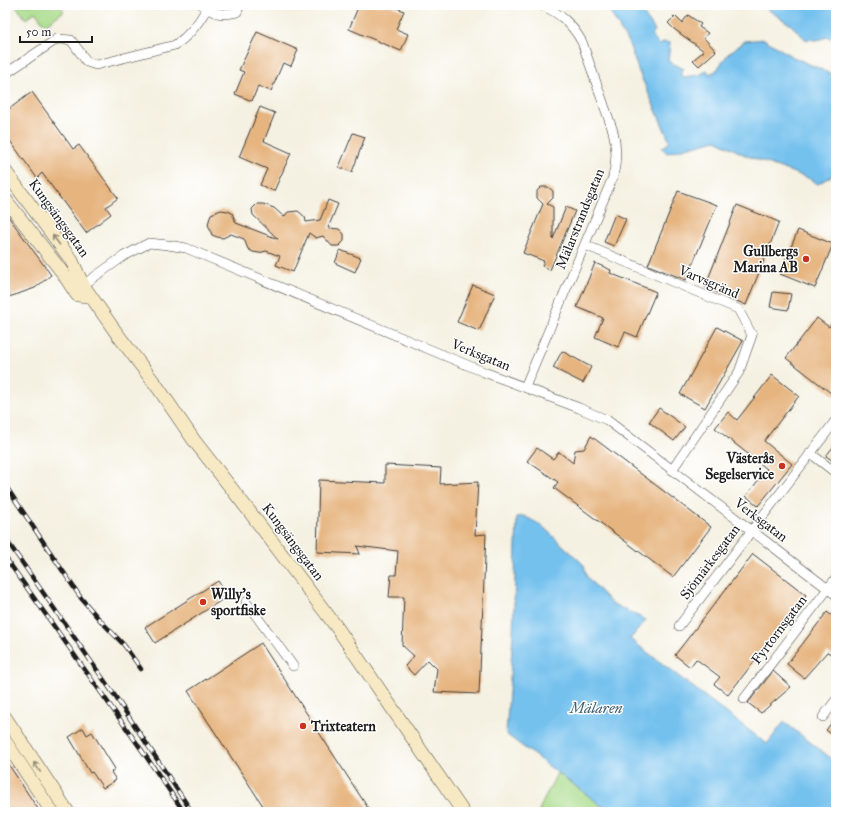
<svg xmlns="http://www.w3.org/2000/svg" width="841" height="817" viewBox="0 0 841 817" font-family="'IM FELL Great Primer',serif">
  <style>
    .green { fill: #a9db8a; stroke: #627c53 }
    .water { fill: #74c1ee; stroke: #486e85 }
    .building { fill: #e6b47e }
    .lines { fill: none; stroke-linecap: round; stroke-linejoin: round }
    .minor-casing { stroke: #3d3c3a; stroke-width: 10 }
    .secondary-casing { stroke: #3d3c3a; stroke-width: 14 }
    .minor { stroke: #fff; stroke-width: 9 }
    .secondary { stroke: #f7e9c3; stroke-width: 13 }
    .rail-casing { stroke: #1c1c1c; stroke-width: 4.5 }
    .rail { stroke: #fff; stroke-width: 3; stroke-dasharray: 9; stroke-linecap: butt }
    .oneway { stroke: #948d78 }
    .poi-dot { fill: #c8321e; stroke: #fff; stroke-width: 1.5 }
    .labels { text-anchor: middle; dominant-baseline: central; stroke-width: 3; stroke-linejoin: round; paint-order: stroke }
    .street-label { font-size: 14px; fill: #1c1c1c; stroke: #fff }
    .poi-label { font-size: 14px; font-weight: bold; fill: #1c1c1c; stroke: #fff; text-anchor: end }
    .water-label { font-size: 15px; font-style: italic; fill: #3f5e70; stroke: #fff }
  </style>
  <rect width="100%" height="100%" fill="#fff"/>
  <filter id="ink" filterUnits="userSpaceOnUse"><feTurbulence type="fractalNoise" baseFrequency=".025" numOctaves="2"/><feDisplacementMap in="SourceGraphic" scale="8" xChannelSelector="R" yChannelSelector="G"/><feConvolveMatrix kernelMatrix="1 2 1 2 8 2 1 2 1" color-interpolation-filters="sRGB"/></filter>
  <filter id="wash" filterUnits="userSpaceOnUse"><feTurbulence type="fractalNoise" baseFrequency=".012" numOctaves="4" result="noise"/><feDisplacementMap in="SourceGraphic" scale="16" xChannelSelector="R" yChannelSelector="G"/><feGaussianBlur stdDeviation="0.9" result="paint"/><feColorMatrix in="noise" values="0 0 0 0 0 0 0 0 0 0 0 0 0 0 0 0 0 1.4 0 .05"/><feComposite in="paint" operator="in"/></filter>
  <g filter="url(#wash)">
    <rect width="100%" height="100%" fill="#f5f1e2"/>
    <!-- green -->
    <path class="green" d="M15,5h44l5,6 -19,14 -10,-13 -9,7z
      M558,771l54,41h-74z"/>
    <!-- water -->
    <path class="water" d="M606,5h31l18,25 -4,6 9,9 4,-3 6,1 -2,18 16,8 -4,3 3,5 17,-2 7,-5 2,4 7,-3 12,-17 17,-13 19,-2 27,17 45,20v97l-18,11 -10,-6 -63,-23 -29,-15 -49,13 -5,-5 8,-6 -31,-70 -10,-28z
      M761,5h75v36l-8,-4 -11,3 -12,-1 -14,-14z
      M524,516l17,9 43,40 3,12 24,26 35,17 -16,19 137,105 17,-22 52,40v50h-226l-104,-78 7,-99 4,-118z"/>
    <g id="blocks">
      <!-- building -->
      <path class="building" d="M359,5h31l14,6 -8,18 12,5 -7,17 -52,-22z
        M688,15l13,9 -2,3 9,6 -4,5 12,13 -17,15 -6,-6 11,-9 -30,-22 -6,-6 7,-7 7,7z
        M257,32l41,18 -7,16 -8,-3 -12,28 -13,-5 -6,15 -17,-7 9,-22 -5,-2z
        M32,92l41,57 6,-4 39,53 -12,9 5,7 -25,19 -44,-60 -5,5 -32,-44v-22z
        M260,107l15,6 -11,28 27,12 -17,38 -14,-6 7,-16 -28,-12z
        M353,133l12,4 -13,35 -13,-5z
        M541,187h7l5,4v7l-6,6 6,3v32l13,-32 9,4 -25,59 -8,-4 2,-5 -21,-8 20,-49 -6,-6v-7z
        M678,191l39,14 -31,75 -38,-15z
        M328,200l10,4 -10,24 11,1 5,5v7l-5,5h-7l-9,-10 -7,2 -7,-5 -16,39 -17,-7 4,-9 -14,-5 -7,2 -6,-1 -5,-3 -4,-10 -13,-5 -8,4 -6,-1 -5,-2 -4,-11 3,-10 10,-4 7,1 4,2 4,10 42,16 -25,-24 -1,-6 5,-5h6l11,4 10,9 4,-5 10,-1 7,6 1,5 14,-2z
        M737,205l42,17 -33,83 -41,-18z
        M5,212l46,63 -16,13 -23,8 -7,1z
        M615,214l11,5 -12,27 -10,-4z
        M798,230l35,14 -18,44 -35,-14z
        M340,250l21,8 -6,14 -20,-9z
        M595,263l16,7 -1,3 46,19 -19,45 -12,-5 -7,15 -23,-10 8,-19 -26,-11z
        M473,285l22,9 -16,37 -22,-9z
        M773,292l18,2 -3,16 -18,-3z
        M817,318l12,9 7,-9v79l-50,-39z
        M717,327l26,14 -38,67 -25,-14z
        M562,351l29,16 -8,16 -30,-15z
        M772,375l27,21 -35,45 28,23 -34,42 -12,-10 21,-27 -52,-41 13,-16 9,8z
        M659,408l26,19 -11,14 -25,-19z
        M591,436l120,91 -38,50 -119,-89 4,-6 -31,-21 10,-13 16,11 6,-7 14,11 2,-13 9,-1z
        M836,443v20l-10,-7z
        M385,465l56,3 -1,16 38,-2 -3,53 11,-1 -7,160 -45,-2 3,-23 -9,-9 -14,15 -9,-9 9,-10 -12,-11 2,-48h-15l2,-22h5l2,-24 -41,-5 3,8 -43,-2 2,-72 66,3z
        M753,554l53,41 -78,100 -14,-11 6,-7 -24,-18 -6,8 -15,-12z
        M218,581l10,15 -73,47 -10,-16z
        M827,612l9,7v37l-9,-4 -23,26 -17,-14z
        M261,643l107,165 -7,4h-94l-79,-121z
        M773,671l18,16 -30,26 -13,-10z
        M836,717v21l-10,-8z
        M83,728l4,7 5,-3 23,37 -4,3 5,8 -13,8 -11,-16 -2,1 -21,-36z
        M5,759l35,53h-35z"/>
    </g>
  </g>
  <g filter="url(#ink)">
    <use href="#blocks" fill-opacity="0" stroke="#3d3c3a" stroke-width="1"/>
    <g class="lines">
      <defs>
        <path id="minor" d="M203,6c13,9 20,9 34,6l3,-7
          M5,74l52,-35 14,1 16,22 9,3 79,-20c14,-9 24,-22 32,-37
          M585,245l153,64 14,26 -13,37 -67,98
          M83,285l41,-29 25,-13 19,2 18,3 298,124 95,36 28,12 229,175
          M525,387l88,-210c4,-16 4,-30 0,-46l-31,-89c-10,-18 -22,-29 -41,-37
          M810,453l26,20
          M246,602l47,64
          M679,626l157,-206
          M744,699l92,-121
          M823,717l13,-17"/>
        <path id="secondary" d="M5,171l67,90 11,24 32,46 44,58 34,50 56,72 89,118 125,183
          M5,199l57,73 15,23 13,1
          M5,717l63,95
          M5,741l47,71"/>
      </defs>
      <!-- minor casing -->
      <use href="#minor" class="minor-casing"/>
      <!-- secondary casing -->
      <use href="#secondary" class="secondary-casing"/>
      <!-- minor -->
      <use href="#minor" class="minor"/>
      <!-- secondary -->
      <use href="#secondary" class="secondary"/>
      <defs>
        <path id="rail" d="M5,485l76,113 18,21 25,26 17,24
          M5,538l108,155 79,119
          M5,557l136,192 43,63"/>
      </defs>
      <!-- rail casing -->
      <use href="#rail" class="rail-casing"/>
      <!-- rail -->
      <use href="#rail" class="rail"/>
    </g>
    <!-- one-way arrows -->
    <defs><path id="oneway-shaft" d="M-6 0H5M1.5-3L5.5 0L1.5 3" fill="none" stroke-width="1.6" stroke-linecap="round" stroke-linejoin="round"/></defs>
    <g class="oneway">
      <use href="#oneway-shaft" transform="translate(56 240) rotate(-127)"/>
      <use href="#oneway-shaft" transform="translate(37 767) rotate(-124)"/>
    </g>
  </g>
  <!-- markers -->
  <g class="poi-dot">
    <circle cx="806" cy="259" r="4"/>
    <circle cx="782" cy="466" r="4"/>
    <circle cx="203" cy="602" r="4"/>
    <circle cx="303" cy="726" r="4"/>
  </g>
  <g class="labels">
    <!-- street labels -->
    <g class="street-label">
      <text transform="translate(59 218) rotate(54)">Kungsängsgatan</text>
      <text transform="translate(580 219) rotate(-68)">Mälarstrandsgatan</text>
      <text transform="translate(709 282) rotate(23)">Varvsgränd</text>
      <text transform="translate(481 355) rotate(22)">Verksgatan</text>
      <text transform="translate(761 520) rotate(37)">Verksgatan</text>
      <text transform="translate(293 542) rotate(53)">Kungsängsgatan</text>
      <text transform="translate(710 562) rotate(-53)">Sjömärkesgatan</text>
      <text transform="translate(779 630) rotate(-53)">Fyrtornsgatan</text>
    </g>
    <!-- poi labels -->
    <g class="poi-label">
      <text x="798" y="251">Gullbergs<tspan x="798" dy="16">Marina AB</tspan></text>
      <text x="774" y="458">Västerås<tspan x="774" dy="16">Segelservice</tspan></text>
      <text x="211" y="594" text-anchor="start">Willy's<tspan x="211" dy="16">sportfiske</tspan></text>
      <text x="311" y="726" text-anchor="start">Trixteatern</text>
    </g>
    <!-- water labels -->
    <g class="water-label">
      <text x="596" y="708">Mälaren</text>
    </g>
  </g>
  <!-- margin -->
  <rect width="841" height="817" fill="none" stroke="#fff" stroke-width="20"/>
  <!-- scale -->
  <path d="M20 36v6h72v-6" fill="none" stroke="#1c1c1c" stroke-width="2"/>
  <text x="26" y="36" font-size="12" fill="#1c1c1c" stroke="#ffffff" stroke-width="3" paint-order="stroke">50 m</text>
</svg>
